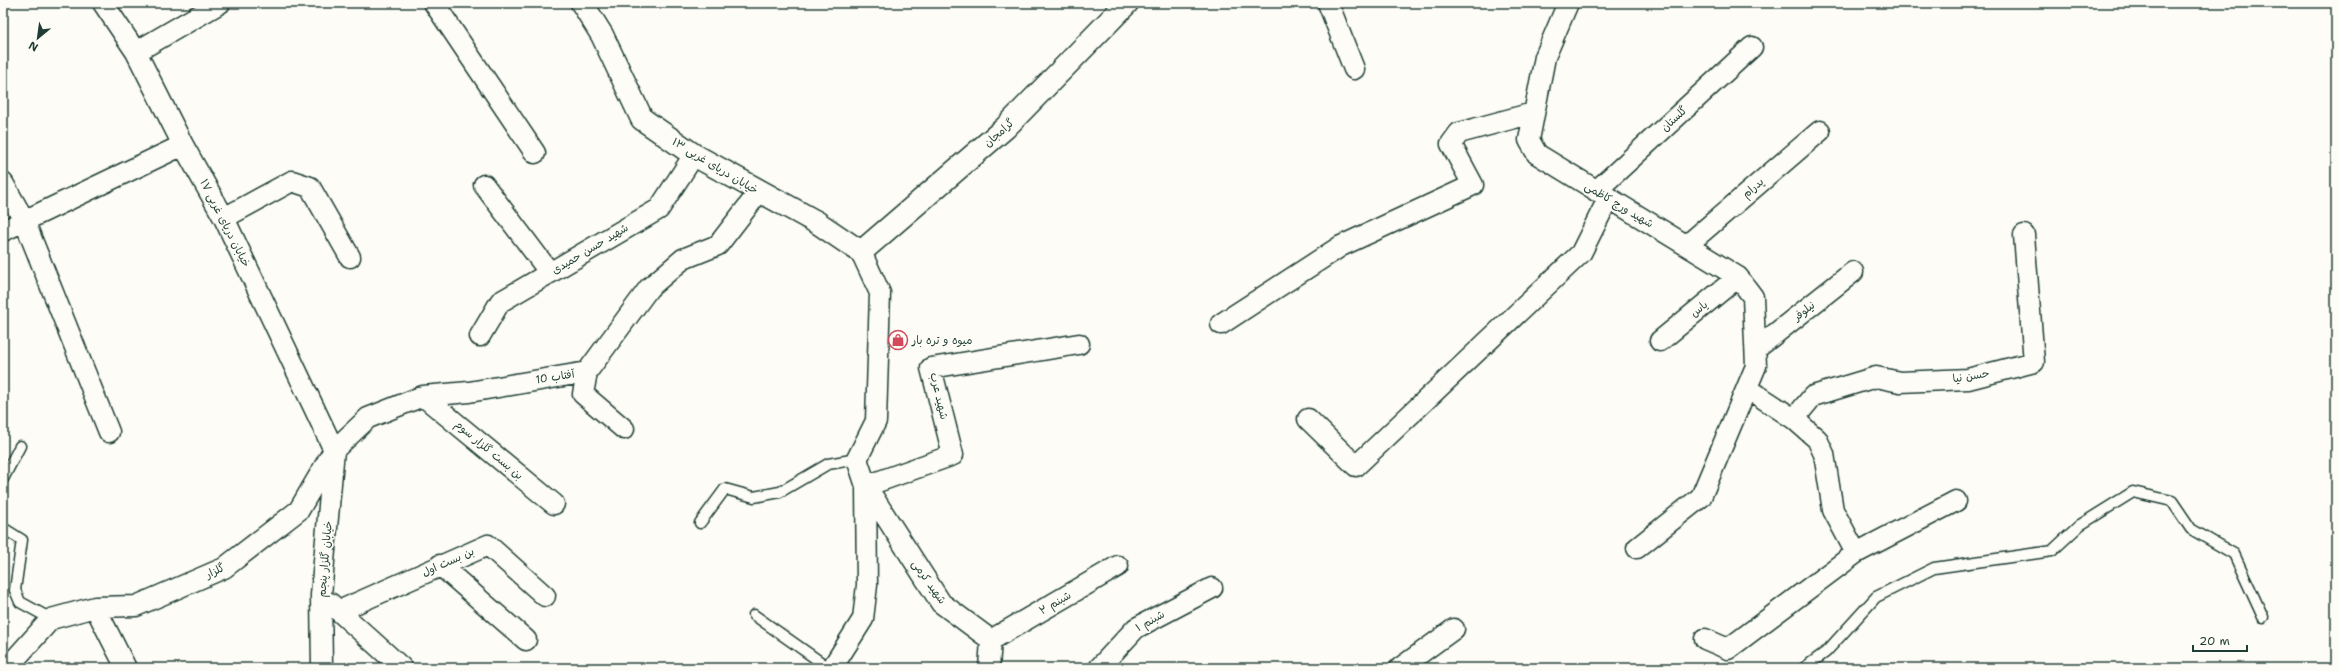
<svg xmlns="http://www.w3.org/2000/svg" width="2339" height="671" viewBox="0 0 2339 671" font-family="'Shantell Sans','Playpen Sans Arabic',sans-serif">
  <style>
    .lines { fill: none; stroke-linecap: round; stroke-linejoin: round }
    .lane-casing { stroke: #1f3d34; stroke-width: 13 }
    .street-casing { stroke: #1f3d34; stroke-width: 23 }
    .secondary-casing { stroke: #1f3d34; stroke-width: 25 }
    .lane { stroke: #fdfcf7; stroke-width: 10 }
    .street { stroke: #fdfcf7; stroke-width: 20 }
    .secondary { stroke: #fdfcf7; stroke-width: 22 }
    .labels { text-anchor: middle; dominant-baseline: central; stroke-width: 3.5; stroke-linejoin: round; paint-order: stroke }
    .street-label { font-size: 11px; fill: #1f3d34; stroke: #fdfcf7 }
    .poi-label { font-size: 11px; fill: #1f3d34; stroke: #fdfcf7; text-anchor: start }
  </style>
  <rect width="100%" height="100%" fill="#fdfcf7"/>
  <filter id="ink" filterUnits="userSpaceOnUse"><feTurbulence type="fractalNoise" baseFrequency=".025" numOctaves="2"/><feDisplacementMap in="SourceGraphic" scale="8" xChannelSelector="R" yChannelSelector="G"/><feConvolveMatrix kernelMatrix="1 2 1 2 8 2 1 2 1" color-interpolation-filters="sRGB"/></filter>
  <g filter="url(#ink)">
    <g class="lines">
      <defs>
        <path id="lane" d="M3,479l17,-33
          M700,523l25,-34 29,8 26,-5 48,-28 29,-5
          M3,528l19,12 -7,50 5,12 31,17
          M754,615l75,53
          M1804,668l22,-16 50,-55 58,-29 118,-17 28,-26 53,-33 39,9 19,28 43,25 29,63"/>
        <path id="street" d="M103,3l33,49 47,93 41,73 110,232 -13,145 1,73
          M434,3l101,150
          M1328,3l26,66
          M1568,3l-23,54 -16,83 8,14 201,123 15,20 3,69 -55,131 -64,51
          M136,52l84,-49
          M3,183l21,37 85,212
          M484,185l66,88
          M1596,191l156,-144
          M224,218l68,-37 18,6 40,70
          M3,231l180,-86
          M1687,245l133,-114
          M1221,324l120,-78 132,-61 -22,-41 8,-11 74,-20
          M480,336l20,-34 159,-93 35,-54
          M1660,341l78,-64
          M1756,349l97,-77
          M587,372l-4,22 41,35
          M1747,388l47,31 23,20 7,15 9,56 23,43
          M423,396l131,108
          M1308,419l48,47 225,-213 27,-54
          M1794,419l19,-23 63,-19 24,5 68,-3 66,-17 -10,-127
          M440,565l86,75
          M330,603l72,65
          M95,607l31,61
          M339,611l149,-66 57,51
          M1705,639l23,10 128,-96 100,-52
          M991,640l127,-74
          M7,668l44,-49 44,-12 41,-1 88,-38 75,-58 35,-60 34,-32 55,-22 46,-4 118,-20 62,-84 34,-29 35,-14 41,-53
          M832,668l31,-49 4,-34 -1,-99 -9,-27 19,-38 4,-128 -19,-41
          M989,668l2,-28 -50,-37 -75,-117 87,-31 -22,-87 148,-24
          M1099,668l37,-40 76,-40
          M1400,668l54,-39"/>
        <path id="secondary" d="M582,3l20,32 40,84 52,36 124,68 43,29 144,-124 122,-125"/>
      </defs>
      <!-- lane casing -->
      <use href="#lane" class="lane-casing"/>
      <!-- street casing -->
      <use href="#street" class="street-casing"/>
      <!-- secondary casing -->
      <use href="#secondary" class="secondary-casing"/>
      <!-- lane -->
      <use href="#lane" class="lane"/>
      <!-- street -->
      <use href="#street" class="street"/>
      <!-- secondary -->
      <use href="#secondary" class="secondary"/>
    </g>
  </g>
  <!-- icons -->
  <defs>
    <symbol id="shop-ring" viewBox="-11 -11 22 22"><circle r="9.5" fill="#fdfcf7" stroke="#d1495b" stroke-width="1.5"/><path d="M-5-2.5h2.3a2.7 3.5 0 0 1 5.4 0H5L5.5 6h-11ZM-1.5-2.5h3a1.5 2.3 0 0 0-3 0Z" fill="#d1495b"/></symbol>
  </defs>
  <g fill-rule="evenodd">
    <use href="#shop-ring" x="887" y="329" width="22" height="22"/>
  </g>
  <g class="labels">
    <!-- street labels -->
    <g class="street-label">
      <text transform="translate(1674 119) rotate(-43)">گلستان</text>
      <text transform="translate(999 133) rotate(-42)">گرامجان</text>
      <text transform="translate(715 166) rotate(31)">خیابان دریای غربی ۱۳</text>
      <text transform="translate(1753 188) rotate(-41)">پدرام</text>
      <text transform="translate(1619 205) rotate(31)">شهید ورچ کاظمی</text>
      <text transform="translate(225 223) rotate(63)">خیابان دریای غربی ۱۷</text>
      <text transform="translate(590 249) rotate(-31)">شهید حسن حمیدی</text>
      <text transform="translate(1699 309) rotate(-39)">یاس</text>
      <text transform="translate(1804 311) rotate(-38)">نیلوفر</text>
      <text transform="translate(1971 376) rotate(-9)">حسن نیا</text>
      <text transform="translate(555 377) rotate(-9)">آفتاب 10</text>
      <text transform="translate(939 396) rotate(77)">شهید عرب</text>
      <text transform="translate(489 450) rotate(40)">بن بست گلزار سوم</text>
      <text transform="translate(325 559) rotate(-85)">خیابان گلزار پنجم</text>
      <text transform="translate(448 562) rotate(-24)">بن بست اول</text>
      <text transform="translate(215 571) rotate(-26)">گلزار</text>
      <text transform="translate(929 582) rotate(55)">شهید کرمی</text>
      <text transform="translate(1055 603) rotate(-30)">شبنم ۲</text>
      <text transform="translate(1150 621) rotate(-30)">شبنم ۱</text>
    </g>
    <!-- poi labels -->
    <g class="poi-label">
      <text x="912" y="340">میوه و تره بار</text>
    </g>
  </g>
  <!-- margin -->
  <rect width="2339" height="671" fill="none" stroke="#fdfcf7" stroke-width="16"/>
  <rect x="8" y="8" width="2323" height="655" fill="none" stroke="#1f3d34" stroke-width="1.5" filter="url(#ink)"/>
  <!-- north arrow -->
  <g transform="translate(38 38) rotate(209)" stroke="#fdfcf7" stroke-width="3" paint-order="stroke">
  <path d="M0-3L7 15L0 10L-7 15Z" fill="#1f3d34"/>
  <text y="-6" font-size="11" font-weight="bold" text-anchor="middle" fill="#1f3d34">N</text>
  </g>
  <!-- scale -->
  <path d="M2193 645v6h54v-6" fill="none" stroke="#1f3d34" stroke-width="2"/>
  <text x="2199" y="645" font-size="12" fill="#1f3d34" stroke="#fdfcf7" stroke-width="3" paint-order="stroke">20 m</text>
</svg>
